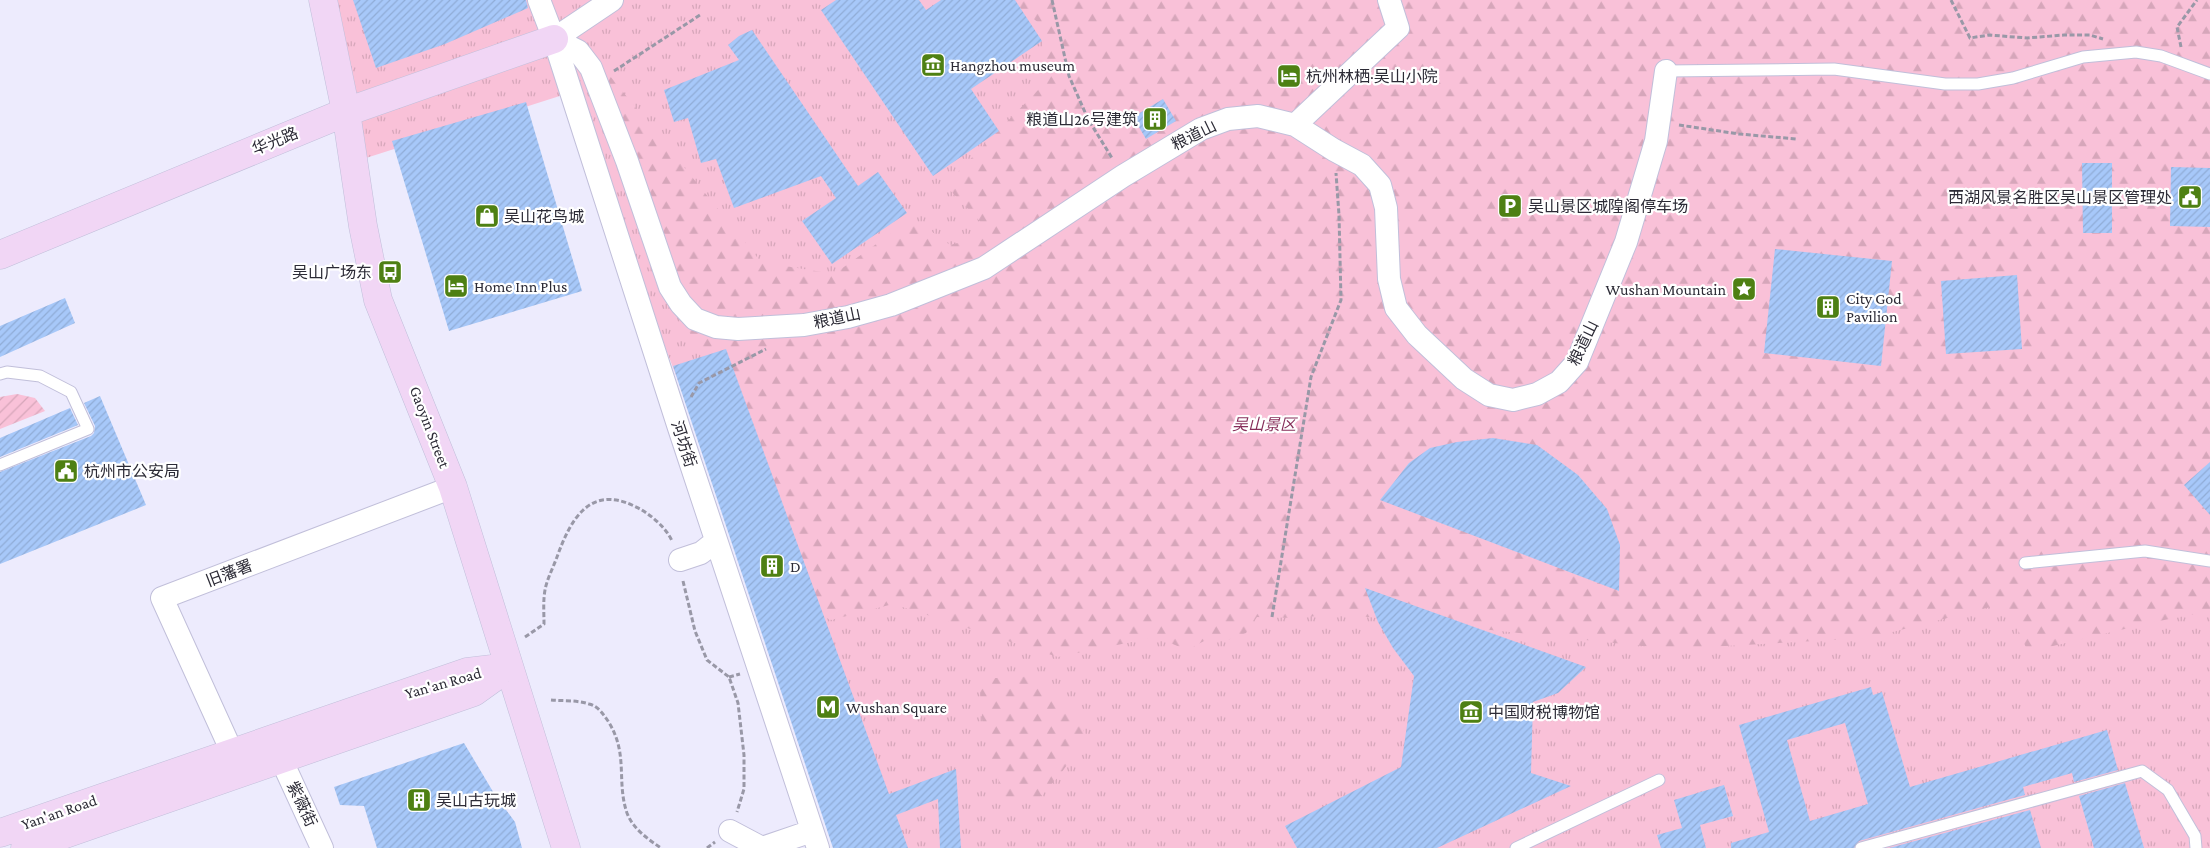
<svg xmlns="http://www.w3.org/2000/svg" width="2210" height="848" viewBox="0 0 2210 848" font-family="'Crimson Pro','Noto Sans SC',serif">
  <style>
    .grass { fill: url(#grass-tufts) }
    .forest { fill: url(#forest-firs) }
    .garden { fill: url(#garden-furrows) }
    .building { fill: url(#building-hatch); fill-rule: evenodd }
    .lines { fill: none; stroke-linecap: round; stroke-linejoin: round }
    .lane-casing { stroke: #c1bfda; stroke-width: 13 }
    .street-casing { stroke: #c1bfda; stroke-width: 24 }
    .secondary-casing { stroke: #c1bfda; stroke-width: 29 }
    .path { stroke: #9998a7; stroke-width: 3; stroke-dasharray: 5 2.5; stroke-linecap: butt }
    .lane { stroke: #fff; stroke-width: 11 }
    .street { stroke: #fff; stroke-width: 22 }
    .secondary { stroke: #f1d6f5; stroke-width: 28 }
    .labels { text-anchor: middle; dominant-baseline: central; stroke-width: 4.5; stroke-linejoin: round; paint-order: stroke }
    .poi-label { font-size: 16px; fill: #2c2b36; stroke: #fff; text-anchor: start }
    .street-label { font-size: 16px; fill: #2c2b36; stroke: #fff }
    .park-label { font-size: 16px; font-style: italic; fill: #862e5a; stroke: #fff }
  </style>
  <defs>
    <pattern id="grass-tufts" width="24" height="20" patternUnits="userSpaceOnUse" patternTransform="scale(1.25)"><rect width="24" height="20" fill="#f9c1d8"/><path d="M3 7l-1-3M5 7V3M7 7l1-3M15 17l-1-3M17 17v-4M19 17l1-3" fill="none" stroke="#d6a6ba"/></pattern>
    <pattern id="forest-firs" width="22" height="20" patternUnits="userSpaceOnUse" patternTransform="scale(1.25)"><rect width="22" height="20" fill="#f9c1d8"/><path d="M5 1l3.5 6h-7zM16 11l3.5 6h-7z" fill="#d6a6ba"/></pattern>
    <pattern id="garden-furrows" width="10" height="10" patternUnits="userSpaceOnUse" patternTransform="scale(1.25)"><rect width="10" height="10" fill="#f9c1d8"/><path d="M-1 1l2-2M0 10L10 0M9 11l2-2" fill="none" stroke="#d6a6ba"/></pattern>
    <pattern id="building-hatch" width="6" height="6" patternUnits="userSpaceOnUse" patternTransform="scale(1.25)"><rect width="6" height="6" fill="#a7c8f9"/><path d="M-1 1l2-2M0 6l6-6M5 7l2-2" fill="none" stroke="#90acd6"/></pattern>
  </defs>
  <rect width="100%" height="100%" fill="#edebfd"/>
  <!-- grass -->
  <path class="grass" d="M318,0h1892v848h-1349l-295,-754 -200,64z"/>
  <!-- forest -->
  <path class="forest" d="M1010,0h1200v611l-56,11 -126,30 -22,-49 -137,35 -198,11 -331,-35 -46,4 -37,-1 -11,16 -21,8h-21l-17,9 -31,-13 -98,20 -165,-53 -62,16 -33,-15c-37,-101 -73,-204 -122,-300l-96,-266 181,223 73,12 79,-56 37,27 42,-11 -47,-49 97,-99v-45l-2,-17z
    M1032,676l42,38 13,23 -28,39 -20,22 -33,6 -23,-73 -4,-52z"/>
  <!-- garden -->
  <path class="garden" d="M17,394l18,4 10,13 -45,18v-32z"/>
  <!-- building -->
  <path class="building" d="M353,0h173l2,8 -83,36 -69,24z
    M836,0h83l7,10 15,-10h74l27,41 -71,48 28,42 -66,45 -112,-166z
    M752,30l106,156 20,-14 29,41 -75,51 -30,-43 34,-23 -15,-22 -87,32 -18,-49 -15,4 -13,-45 -14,4 -10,-32 75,-30 -11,-15 11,-9z
    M1163,99l13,22 -30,18 -13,-22z
    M526,102l56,189 -133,40 -57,-190z
    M2082,163h30v70h-29z
    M2171,167l39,1v59l-40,-1z
    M1775,249l117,12 -11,105 -117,-13z
    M2017,275l5,74 -76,5 -5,-73z
    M65,298l10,25 -75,34v-31z
    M726,349l163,445 67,-25 5,79h-21l-2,-49 -42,16 12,33h-75l-160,-482z
    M100,396l46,109 -146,59v-92l91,-36 3,-3 1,-7 -11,-23z
    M70,408l8,17 -78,32v-19z
    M1493,438l44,7 41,30 29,34 13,36 -1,46 -239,-91 29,-37 21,-15 27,-6z
    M2210,462v53l-26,-30z
    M1365,588l221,79 -28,26 -25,9 -2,71 40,13 -134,62h-140l-12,-22 116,-59 13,-91 -21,-28 -15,-26z
    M1871,687l2,8 9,-3 28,95 197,-57 11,40 -44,12 -2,-9 -49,14 2,8 -166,46 -5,7h-123v-5l38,-11 -30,-107zM1845,723l23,81 -58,17 -23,-81z
    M464,743l31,52 20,27 7,26h-145l-13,-42 -24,-1 -6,-18z
    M2125,783l19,65h-50l-15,-52z
    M1724,785l9,31 -33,9 6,23h-45l-4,-13 25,-7 -8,-28z
    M2030,810l11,38h-152z"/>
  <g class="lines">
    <defs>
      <path id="lane" d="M1666,71l168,-2 111,15h33l35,-6 70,-21 53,-5 25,4 49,18
        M0,374l7,-2 33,4 31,16 17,37 -88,36
        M2025,563l120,-12 65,10
        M1516,848l143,-68
        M1861,848l281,-77 26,19 27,46 1,12"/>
      <path id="street" d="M539,0l15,39 125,389 139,420
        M554,39l24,12 13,17 36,93 43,126 11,17 14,15 21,8 22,2 66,-4 44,-8 43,-12 93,-37 139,-92 78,-47 27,-10 30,-3 37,9 39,25 28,15 18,20 6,23 3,71 7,29 21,27 47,44 25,16 24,5 24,-6 22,-12 18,-20 49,-120 30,-101 10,-70
        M554,39l58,-39
        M1295,125l103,-97 -9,-28
        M680,560l21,-7 10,-8
        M232,752l-70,-154 291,-111
        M281,759l41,89
        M730,831l32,17 50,-17"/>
      <path id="secondary" d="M323,0l23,112 17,114 15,74 75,187 113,361
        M0,255l346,-143 208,-73
        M0,833l467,-161 42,-5
        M25,848l449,-156 32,-23"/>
    </defs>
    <!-- lane casing -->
    <use href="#lane" class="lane-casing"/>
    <!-- street casing -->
    <use href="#street" class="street-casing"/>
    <!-- secondary casing -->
    <use href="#secondary" class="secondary-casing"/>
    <!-- path -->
    <path class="path" d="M1052,0l17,76 19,43 24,39
      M1951,0l19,38 19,-3 38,3 37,-3h26l13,4
      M2181,47l-4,-20 20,-27
      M614,71l86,-56
      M1679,125l60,9 58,5
      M691,397l8,-14 67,-34
      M683,581l12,50 12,29 22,17 9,26 6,52v34l-7,23
      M1272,617l39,-240 30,-77 -2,-85 -3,-42
      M525,637l19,-13c0,-11 -1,-23 1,-34 2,-11 8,-22 12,-33 13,-36 32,-73 77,-51 14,6 32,21 38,35
      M729,677l11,-3
      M551,700c12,1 26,0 38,4 9,2 14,10 19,17 21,33 8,60 19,92 6,16 21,26 34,35
      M707,848l8,-6"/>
    <!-- lane -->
    <use href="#lane" class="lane"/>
    <!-- street -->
    <use href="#street" class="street"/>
    <!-- secondary -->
    <use href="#secondary" class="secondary"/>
  </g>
  <!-- icons -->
  <defs>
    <symbol id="museum-square" viewBox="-11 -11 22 22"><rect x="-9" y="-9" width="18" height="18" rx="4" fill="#4e8013" stroke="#fff"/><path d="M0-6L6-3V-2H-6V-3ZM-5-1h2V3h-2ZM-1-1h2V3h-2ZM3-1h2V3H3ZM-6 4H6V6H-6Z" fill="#fff"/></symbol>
    <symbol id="hotel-square" viewBox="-11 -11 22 22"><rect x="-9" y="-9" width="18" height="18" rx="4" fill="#4e8013" stroke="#fff"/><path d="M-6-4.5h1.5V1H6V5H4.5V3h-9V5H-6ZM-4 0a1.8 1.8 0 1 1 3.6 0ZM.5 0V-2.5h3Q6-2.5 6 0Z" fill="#fff"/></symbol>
    <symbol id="building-square" viewBox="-11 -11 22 22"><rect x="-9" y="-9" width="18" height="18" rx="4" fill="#4e8013" stroke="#fff"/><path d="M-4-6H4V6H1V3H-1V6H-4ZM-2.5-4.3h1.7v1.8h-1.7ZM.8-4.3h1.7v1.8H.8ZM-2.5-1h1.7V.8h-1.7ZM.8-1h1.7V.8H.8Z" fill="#fff"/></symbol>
    <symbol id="civic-square" viewBox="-11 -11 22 22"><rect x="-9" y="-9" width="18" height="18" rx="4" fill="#4e8013" stroke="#fff"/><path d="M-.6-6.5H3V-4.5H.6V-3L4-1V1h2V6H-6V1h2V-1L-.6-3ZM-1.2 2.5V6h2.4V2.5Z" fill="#fff"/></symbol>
    <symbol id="parking-square" viewBox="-11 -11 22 22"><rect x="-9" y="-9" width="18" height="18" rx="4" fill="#4e8013" stroke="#fff"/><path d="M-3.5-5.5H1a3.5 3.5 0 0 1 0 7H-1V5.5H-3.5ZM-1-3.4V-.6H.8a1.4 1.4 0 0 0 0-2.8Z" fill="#fff"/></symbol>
    <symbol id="shop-square" viewBox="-11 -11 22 22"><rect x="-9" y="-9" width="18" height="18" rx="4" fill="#4e8013" stroke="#fff"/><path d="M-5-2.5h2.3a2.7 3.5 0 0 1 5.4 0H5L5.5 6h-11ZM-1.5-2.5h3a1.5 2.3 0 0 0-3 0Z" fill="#fff"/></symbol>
    <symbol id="bus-square" viewBox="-11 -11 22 22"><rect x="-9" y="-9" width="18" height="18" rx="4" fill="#4e8013" stroke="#fff"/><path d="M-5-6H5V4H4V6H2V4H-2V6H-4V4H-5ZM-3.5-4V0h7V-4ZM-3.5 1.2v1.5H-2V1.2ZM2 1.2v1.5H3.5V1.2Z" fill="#fff"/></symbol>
    <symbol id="sight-square" viewBox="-11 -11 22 22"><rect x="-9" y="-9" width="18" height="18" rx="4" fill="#4e8013" stroke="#fff"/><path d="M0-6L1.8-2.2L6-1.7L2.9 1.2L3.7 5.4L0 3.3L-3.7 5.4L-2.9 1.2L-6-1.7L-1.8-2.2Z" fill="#fff"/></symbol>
    <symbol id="metro-square" viewBox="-11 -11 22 22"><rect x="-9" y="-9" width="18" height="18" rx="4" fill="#4e8013" stroke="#fff"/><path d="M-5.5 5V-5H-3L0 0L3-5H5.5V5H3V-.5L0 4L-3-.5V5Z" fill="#fff"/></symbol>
  </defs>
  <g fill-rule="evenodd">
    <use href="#museum-square" x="919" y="51" width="28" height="28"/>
    <use href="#hotel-square" x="1275" y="62" width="28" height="28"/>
    <use href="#building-square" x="1141" y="105" width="28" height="28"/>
    <use href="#civic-square" x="2176" y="183" width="28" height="28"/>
    <use href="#parking-square" x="1496" y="192" width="28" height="28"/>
    <use href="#shop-square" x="473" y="202" width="28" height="28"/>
    <use href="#bus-square" x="376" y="258" width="28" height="28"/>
    <use href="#hotel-square" x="442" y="272" width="28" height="28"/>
    <use href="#sight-square" x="1730" y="275" width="28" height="28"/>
    <use href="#building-square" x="1814" y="293" width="28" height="28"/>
    <use href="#civic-square" x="52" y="457" width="28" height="28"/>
    <use href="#building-square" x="758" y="552" width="28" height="28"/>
    <use href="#metro-square" x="814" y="693" width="28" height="28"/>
    <use href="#museum-square" x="1457" y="698" width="28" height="28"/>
    <use href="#building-square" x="405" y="786" width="28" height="28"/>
  </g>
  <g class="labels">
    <!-- poi labels -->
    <g class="poi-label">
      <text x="950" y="65">Hangzhou museum</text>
      <text x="1306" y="76">杭州林栖·吴山小院</text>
      <text x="1138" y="119" text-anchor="end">粮道山26号建筑</text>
      <text x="2172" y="197" text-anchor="end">西湖风景名胜区吴山景区管理处</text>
      <text x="1528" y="206">吴山景区城隍阁停车场</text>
      <text x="504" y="216">吴山花鸟城</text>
      <text x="372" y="272" text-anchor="end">吴山广场东</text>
      <text x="474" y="286">Home Inn Plus</text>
      <text x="1726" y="289" text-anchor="end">Wushan Mountain</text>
      <text x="1846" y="298">City God<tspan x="1846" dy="18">Pavilion</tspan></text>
      <text x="84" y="471">杭州市公安局</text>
      <text x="790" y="566">D</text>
      <text x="846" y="707">Wushan Square</text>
      <text x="1488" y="712">中国财税博物馆</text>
      <text x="436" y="800">吴山古玩城</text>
    </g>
    <!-- street labels -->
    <g class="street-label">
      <text transform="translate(1194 135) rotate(-26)">粮道山</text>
      <text transform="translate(275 141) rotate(-22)">华光路</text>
      <text transform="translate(837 318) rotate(-12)">粮道山</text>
      <text transform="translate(1583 343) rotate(-64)">粮道山</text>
      <text transform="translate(430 427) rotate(69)">Gaoyin Street</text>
      <text transform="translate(684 444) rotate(72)">河坊街</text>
      <text transform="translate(229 573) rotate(-21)">旧藩署</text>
      <text transform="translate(443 683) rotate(-16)">Yan'an Road</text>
      <text transform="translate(302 804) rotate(65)">紫薇街</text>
      <text transform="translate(59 812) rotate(-19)">Yan'an Road</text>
    </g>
    <!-- park labels -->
    <g class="park-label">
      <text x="1264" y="424">吴山景区</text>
    </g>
  </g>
</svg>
